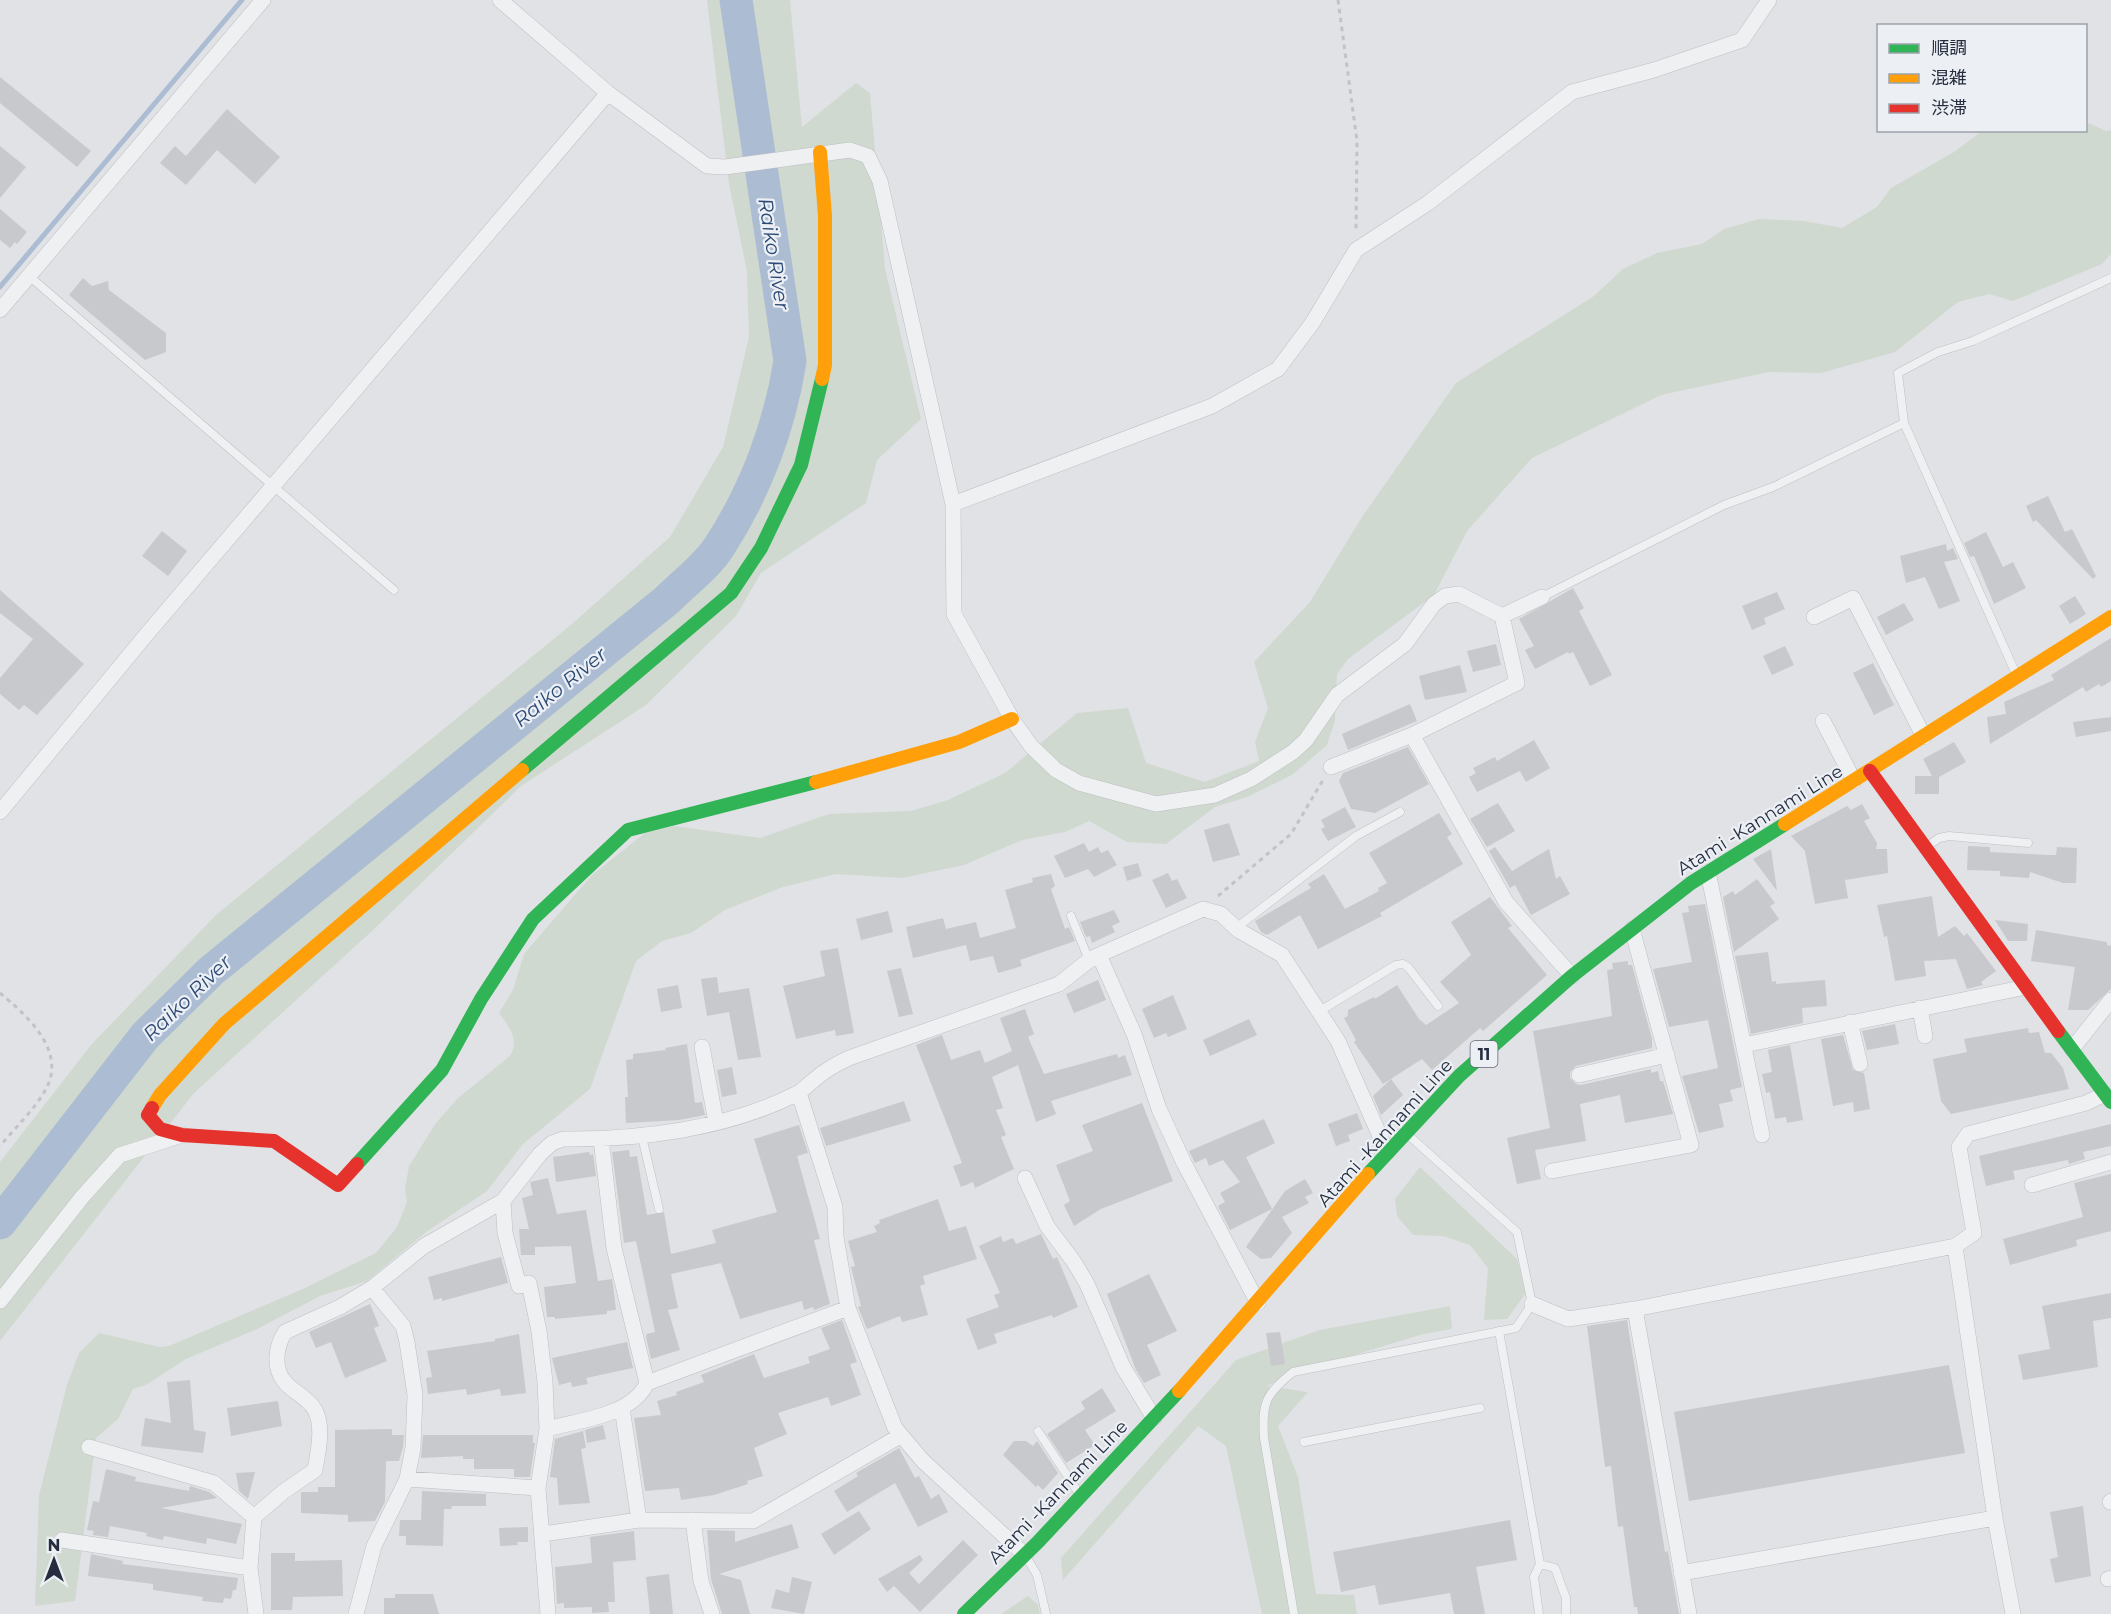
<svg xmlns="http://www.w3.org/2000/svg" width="2111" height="1614" viewBox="0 0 2111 1614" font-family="Montserrat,'Noto Sans JP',sans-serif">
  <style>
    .green { fill: #d0d9cf }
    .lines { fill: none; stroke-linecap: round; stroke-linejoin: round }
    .stream { stroke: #acbcd3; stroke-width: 5 }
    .river { stroke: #acbcd3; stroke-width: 33 }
    .building { fill: #c7c9cd }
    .lane-casing { stroke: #bdbfc3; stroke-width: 9 }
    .street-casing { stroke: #bdbfc3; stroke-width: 16 }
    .path { stroke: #c2c3c8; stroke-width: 3; stroke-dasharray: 4.5 4.5; stroke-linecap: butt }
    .lane { stroke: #eff0f2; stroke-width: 8 }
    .street { stroke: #eff0f2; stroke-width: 15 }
    .fast { stroke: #30b455; stroke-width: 14 }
    .slow { stroke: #ff9f0a; stroke-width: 14 }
    .jam { stroke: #e5322d; stroke-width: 14 }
    .labels { text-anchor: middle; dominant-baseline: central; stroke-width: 4.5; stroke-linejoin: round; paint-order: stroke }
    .shield { fill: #ecf0f5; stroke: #616876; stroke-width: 1.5 }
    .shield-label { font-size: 16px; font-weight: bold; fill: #252d3f }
    .street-label { font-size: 18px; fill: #252d3f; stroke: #ecf0f5 }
    .water-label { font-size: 20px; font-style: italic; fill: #2d4a76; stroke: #ecf0f5 }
  </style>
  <rect width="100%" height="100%" fill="#e0e2e5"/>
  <!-- green -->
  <path class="green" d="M707,0h83l12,127 54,-44 14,10 15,176 36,150 -44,41 -11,43 -105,70 -25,43 -90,89 -125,81 -149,145 -178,162 -194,248v-179l91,-117 125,-130 356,-291 98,-87 53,-90 26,-110 -2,-66 -18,-87z
    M2086,122l20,9 5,-1v124l-9,10 -89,37 -24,-7 -31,8 -63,50 -74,21 -52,-1 -108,23 -129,63 -65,73 -33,64 -86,64 -11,15 -2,46 -8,25 -35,30 -45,22 -32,10 -49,37 -39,-2 -38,-21 -24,11 -43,8 -58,25 -62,13 -66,-4 -53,13 -58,23 -34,23 -29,8 -26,20 -46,128 -67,55 -36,47 -61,41 -59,49 -47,15 -63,33 -71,30 -40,26 -13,4 -15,30 -22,19 -21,163 -40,5 4,-111 28,-110 12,-32 20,-20 61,14 9,-1 134,-57 73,-36 21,-26 10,-25 -2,-13 4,-23 27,-43 22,-25 52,-42c10,-16 -1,-30 -11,-43l14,-23 11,-36 68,-79 53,-42 29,-7 86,12 69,-24 82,-3 37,-11 57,-27 72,-60 51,-5 18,55 59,19 54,-21 -4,-19 13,-34 -14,-46 56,-60 52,-85 94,-134 138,-87 29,-27 34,-16 45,-9 22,-15 35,-10 45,2 38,7 35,-21 14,-19 63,-36 28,-21 104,-1z
    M1420,1167l97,92 9,34 -19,26 -23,1 4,-52 -18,-23 -27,-9 -30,-1 -16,-19 -2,-17z
    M1450,1306l2,23 -29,5 -134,41 -22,11 41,6 -30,34 20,51 18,117 38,1 3,19h-95l-36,-168 -28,-20 -135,154 -2,-22 175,-198 84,-30z
    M1028,1596l10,9 2,9h-39z"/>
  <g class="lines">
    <!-- stream -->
    <path class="stream" d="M0,287l242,-287"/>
    <!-- river -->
    <path class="river" d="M0,1223l145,-187 66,-65 456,-371c17,-17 40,-34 52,-53 36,-55 61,-121 71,-186l-54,-361"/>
  </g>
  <!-- building -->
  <path class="building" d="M0,77l91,74 -14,16 -77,-64z
    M227,109l53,48 -25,27 -38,-34 -31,35 -26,-22 15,-17 11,10z
    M0,146l26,21 -26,31z
    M0,209l27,23 -10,12 -2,-2 -5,6 -10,-8z
    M83,278l9,8 16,-5 1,9 57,43v19l-21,8 -76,-65z
    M2048,496l17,36 7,-3 24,47 -3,3 -57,-59 -3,2 -7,-16z
    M162,531l25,20 -19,25 -26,-20z
    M1986,532l17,35 10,-5 13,26 -32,16 -20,-48 -4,1 -6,-14z
    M1946,544l1,7 6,-3 5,11 -14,3 16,39 -21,8 -14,-32 -19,6 -6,-27z
    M1573,588l11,20 -5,3 33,64 -22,11 -17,-34 -4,2 -1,-2 -33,17 -10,-19 9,-4 -15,-27z
    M0,590l84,74 -47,51 -13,-10 -5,5 -19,-16v-16l33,-39 -33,-26z
    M1777,592l8,17 -21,9 2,6 -14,6 -10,-24z
    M2075,596l11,18 -16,10 -11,-18z
    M1904,603l10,17 -28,15 -9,-18z
    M2111,638v43l-10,6 -2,-3 -13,8 -3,-5 -93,57 -3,-27 19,-3 -2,-12 50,-22 -3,-5z
    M1496,644l5,21 -28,7 -6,-21z
    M1785,646l9,19 -22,10 -9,-19z
    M1873,663l21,42 -20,10 -21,-42z
    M1460,665l7,27 -42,8 -6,-24z
    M1410,704l7,17 -69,29 -6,-16z
    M2111,717v14l-35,6 -3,-15z
    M1534,740l16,28 -24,14 -6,-11 -43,21 -8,-15 7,-4 -3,-5 22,-11 2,4z
    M1954,742l12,20 -27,15v17h-24v-18h17l-9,-17z
    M1408,747l21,37 -54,29 -24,-4 -12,-28 4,-8z
    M1498,803l17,28 -28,16 -17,-28z
    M1862,804l8,14 -6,3 13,22 -1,6h11l1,24 -43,7 3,18 -33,6 -10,-53 -14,-15 56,-30 4,4z
    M1345,807l11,20 -28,14 -7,-12 4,-2 -4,-7z
    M1439,813l13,21 -5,3 16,27 -83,49 2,3 -64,33 -18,-34 -33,20 -6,-3 -6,-11 56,-33 -3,-4 16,-10 21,35 34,-18 -1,-3 9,-5 -18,-30z
    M1229,823l11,32 -27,7 -9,-32z
    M1084,843l5,9 9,-5 3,6 7,-3 9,15 -23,12 -6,-8 -23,9 -11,-22z
    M1968,846l22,1v5l59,3h7l1,-8 20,1 -1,35h-13l-33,-11 -1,6 -29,-2v-5l-33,-1z
    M1495,847l17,24 37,-22 7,30 4,-3 10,18 -39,21 -16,-30 -5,3 -21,-37z
    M1771,849l6,42 -24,-32z
    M1138,863l4,13 -15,5 -4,-14z
    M1168,873l4,8 5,-2 10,19 -21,10 -14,-28z
    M1051,874l4,12 -4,3 14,40 4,-2 6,14 -55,19 2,6 -24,7 -5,-17 -23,5 -4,-16 -53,13 -7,-31 37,-9 3,11 30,-7 4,16 36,-10 -11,-38 28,-8 -1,-4z
    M1757,879l18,24 -5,3 9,13 -45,33 -11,-55 10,-6 2,4z
    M1932,896l6,41 17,-11 9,10 3,-3 29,38 -15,11 2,3 -16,4 -11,-30 -32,2 2,15 -31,5 -8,-45 -3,1 -7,-32z
    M1490,897l22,29 -4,2 39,47 -64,56 -3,-3 -48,42 -10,-11 -39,25 -29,-42 2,-2 -12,-22 4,-2v-6l26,-13 1,2 22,-14 22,34 7,6 33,-22 -19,-21 31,-27 -20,-33z
    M1705,904l37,183 -12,3 3,11 -14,3 5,23 -25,6 -17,-57 36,-8 -10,-48 -39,7 -16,-58 39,-7 -10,-49 7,-1 -1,-6z
    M1114,910l6,12 -8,4 3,6 -23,11 -2,-7 -4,1 -6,-15z
    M888,911l5,21 -32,8 -5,-21z
    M1995,920l33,4 -1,17h-19z
    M2036,930l71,12v3l4,1v43l-23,21h-20l7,-43 -44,-6z
    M838,948l16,85 -18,3 -1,-6 -39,9 -13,-53 42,-10 -5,-25z
    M1768,952l4,30 4,-1v3l49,-4 2,26 -25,2 1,15 -52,11 -16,-78z
    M1628,961v4h4l20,74v9l-76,18 -6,6v6l6,6 5,1 70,-16v4l7,-2 2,10h3l10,33 -48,9 -5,-28 -40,9 6,37 -51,9 6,29 -24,5 -10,-46 43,-10 -17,-97 79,-15 -5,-46 6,-1 -1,-6z
    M901,968l12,46 -14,3 -12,-46z
    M717,977l2,16 30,-5 12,69 -23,3 -9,-48 -22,4 -6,-37z
    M1098,980l8,20 -32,13 -8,-19z
    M678,985l4,23 -21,4 -4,-23z
    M1173,995l14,34 -19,8 -2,-4 -12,5 -12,-29z
    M1025,1009l9,25 -6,3 16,37 73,-20 1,4 7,-3 7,20 -81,26 5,13 -20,8 -18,-57 -26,12 11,31 -7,2 10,25 -5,2 13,32 -39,19 -2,-6 -12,5 -8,-21 9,-3 -46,-118 26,-10 9,25 29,-10 5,13 27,-12 -12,-33z
    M1249,1019l8,16 -47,21 -7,-16z
    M1895,1024l4,20 -32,6 -5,-19z
    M2028,1028l1,5 10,-1 6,21h6l12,15 6,21 -118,25 -10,-13 -8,-42 34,-7 -3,-13z
    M1843,1035l10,35 11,3 6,36 -16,3 -1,-10 -20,4 -12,-67z
    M687,1044l8,59 7,-1 3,13 -26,5 -53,3 -1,-26h3l-2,-37 7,-1v-5l33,-4 -1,-2z
    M1790,1045l13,75 -16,3 -1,-6 -11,2 -5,-27 -4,1 -4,-19 10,-2 -4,-22z
    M732,1067l5,27 -15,3 -5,-27z
    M1391,1079l12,16 -22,20 -8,-19z
    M904,1101l7,20 -85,25 -6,-18z
    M1142,1103l31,78 -72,28 -27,17 -10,-21 6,-4 -14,-36 37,-14 -11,-26z
    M1357,1113l6,16 -15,6 2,6 -14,5 -8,-22z
    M1264,1119l11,24 -29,14 26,52 -42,21 -12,-24 7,-4 -5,-9 20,-11 -17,-22 -14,6 -3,-8 -11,5 -6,-12z
    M2111,1124v22l-28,6 2,7 -16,5 -1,-4 -55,11 2,8 -29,7 -7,-30z
    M799,1125l9,28 -11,3 23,83 -6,1 16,64 -16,6 -1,-3 -9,3 -2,-9 -62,18 -19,-56 -50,11 7,34 -10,2 12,40 -29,9 -5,-22 1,-3 8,-2 -19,-91 -12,2 -12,-91 17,-2 1,7 7,-1 10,59 17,-3 7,42 45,-11 -4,-13 65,-18 -23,-73z
    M589,1152l1,3 3,-1 3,22 -40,6 -3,-25z
    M2111,1174v57l-35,9 1,6 -67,19 -7,-26 80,-22 -9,-34z
    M548,1178l9,36 29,-4 12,71 14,-2 1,6 3,25 -9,1v3l-52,5v-2h-8l-3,-30 32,-4 -5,-37 -36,1v8h-14l-2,-26h10l-7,-31 11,-3 -3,-13z
    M1305,1179l8,14 -8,4 4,6 -27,14 10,16 -21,25 -10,1 -15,-12 39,-56z
    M938,1199l11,32 17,-5 11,33 -54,17 2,8 -5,2 8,29 -26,7 -2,-6 -33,13 -9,-22 3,-1 -10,-39 4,-1 -7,-25 29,-9 -3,-6 6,-3 -1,-3z
    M1041,1234l12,25 4,-2 21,50 -25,11 -1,-3 -58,19 3,9 -19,7 -12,-31 33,-12 -5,-12 6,-2 -21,-47 22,-10 2,6 10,-4 3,6z
    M501,1257l7,26 -66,18v-3l-8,2 -6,-23z
    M1149,1274l28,57 -30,14 14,30 -17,8 -8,-13 -29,-76z
    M2111,1293v25l-18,3 5,46 -75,13 -5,-25 32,-6 -8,-43z
    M370,1304l9,22 -5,2 13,33 -42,17 -14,-36 -15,6 -7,-16z
    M842,1320l15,42 -7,2 11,31 -30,11 -3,-9 -50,16 9,21 -33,14 9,28 -16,5 1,3 -34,11 -33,5 -2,-12 -34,3 -11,-73 27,-3 -4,-14 20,-6 -1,-3 28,-10 -3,-7 53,-21 10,24 46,-15 -2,-6 22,-8 -9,-21z
    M1627,1320l38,232 3,-1 11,63h-41l-1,-7h-3l-11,-81 -5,1 -7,-61 -6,1 -18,-141z
    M1280,1332l5,32 -14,2 -5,-33z
    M519,1334l7,59 -25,3 -1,-7 -33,6 -1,-6 -38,5 -2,-16 6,-1 -5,-26 68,-10v-2z
    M627,1342l6,26 -47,10 2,6 -16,3 -1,-5 -12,3 -7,-27z
    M1949,1365l16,88 -276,48 -15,-89z
    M190,1380l4,50 12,2 -3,21 -62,-7 4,-28 26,5 -4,-41z
    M1102,1388l14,23 -31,19 10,15 -29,18 -19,-29 38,-25 -4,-7z
    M278,1401l4,25 -51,10 -4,-28z
    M603,1425l3,14 -19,4 -2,-13z
    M392,1429v6h12l-1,12 -4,14h-13l-1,41 -10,19 -27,1v-7l-47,-2v-21h17v-5h17v-57z
    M583,1431l3,17 -5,1 9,54 -31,2 -2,-27 -7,-1 5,-38z
    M423,1435h110v8h2l-5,34h-16v-8h-40v-10h-11v-3l-42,2z
    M1014,1441h12l7,5 4,-5 21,32 -15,17 -5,-5 -2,2 -33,-32z
    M899,1448l16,30 4,-2 12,23 8,-5 9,18 -30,15 -23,-44 -48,29 -13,-21 24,-15 -2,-3z
    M106,1469l30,8 -1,4 54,10 1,-5 19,6 8,6 -56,10 81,16 -6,20 -29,-6 -1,6 -42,-8 -1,4 -17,-4 1,-3 -37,-7 -2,11 -15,-2 1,-4 -7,-1 6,-29 6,1z
    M255,1472l-7,27 -9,-8 -3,-18z
    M422,1491l64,3v12h-34l-1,3h-7l-1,37 -37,-1v-9h-7l1,-16h21z
    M2083,1506l8,70 -36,7 -5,-24 8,-2 -8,-45z
    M859,1511l12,18 -37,26 -13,-21z
    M1510,1520l7,40 -41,7 9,47h-31l-4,-21 -71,12 -4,-20 -34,7 -8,-40z
    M792,1524l7,24 -80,26 22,6 9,34h-28l-11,-35 -4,-49 28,1v11z
    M528,1527v15h-11l1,3 -18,1 -1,-18z
    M634,1531l2,29 -23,2 2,40h-7l1,10 -17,1v-6l-28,1v-5l-7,1 -2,-37 37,-4 -2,-26z
    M963,1540l15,15 -58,57 -26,-26 -7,6 -9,-13 42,-24 3,5 -14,13 10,11z
    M271,1553h24v8l47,-1 1,36 -50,1 -1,13h-21z
    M91,1554l32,7 -1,3 116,14 -2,12h-3l-2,9 -7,-1 -1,5 -21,-2 1,-4 -50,-7v-6l-65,-8z
    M669,1574l4,40h-23l-4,-37z
    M792,1577l20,5 -8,32 -33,-6 5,-19 13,4z
    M395,1594h38l6,20h-55v-16h11z"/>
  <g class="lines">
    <defs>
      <path id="lane" d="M29,276l365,314
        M1904,423l112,251
        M1542,597l182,-92 49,-18 131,-64 -6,-50 40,-21 35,-11 138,-63
        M1925,848l14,-10 10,-2 79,7
        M1071,916l18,44
        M1236,928l120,-92 44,-24
        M1318,1012l78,-47 7,-1 5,3 30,39
        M642,1137l17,72
        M1499,1331l41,233 -6,13 5,37
        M1038,1431l42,64
        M1304,1442l176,-34
        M1027,1558l10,17 9,39
        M1540,1564l15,4 11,30v16
        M1294,1614l-30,-176c-2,-36 1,-43 29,-66l223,-44 16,-24 -15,-72 -110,-98"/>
      <path id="street" d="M500,0l108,93 99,73 18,1 125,-17 18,6 12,25 73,323 1,110 58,105 19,27 25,24 23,13 77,21 59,-9 36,-16 42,-27 13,-12 31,-45 68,-51 29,-40 11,-8 14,-2 43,22 40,-19
        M0,310l263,-310
        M953,504l259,-98 66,-37 35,-47 43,-72 72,-47 144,-111 82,-22 88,-30 27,-40
        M1814,617l39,-19 71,139
        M1823,721l31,60
        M1412,735l94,167 66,74
        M1331,767l81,-32 105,-52 -15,-67
        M0,812l146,-177 462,-542
        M1708,872l54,263
        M1099,955l35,79 25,75 25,54 74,140
        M1920,1008l5,28
        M1850,1022l10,42
        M1744,1045l282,-58
        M702,1047l14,75
        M2072,1049l39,-49
        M1579,1075l88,-20
        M799,1093l36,114 1,30 12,71 47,120 28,33 101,93
        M601,1139l13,109 33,135 201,-75
        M1552,1171l139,-26 -59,-216
        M1025,1178l22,48 27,36 13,22 36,83 31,51
        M2032,1185l79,-23
        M503,1201l2,32 14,53 10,-3 10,48 6,51 2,47 -9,59 10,126
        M1955,1246l19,-13 -15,-86 9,-13 118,-31 19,-9
        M0,1301l83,-105 37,-41 62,-20
        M1532,1304l36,15 67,-10 320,-63 40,272 18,96
        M1635,1309l54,305
        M622,1408l17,112
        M547,1429c32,-9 85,-13 100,-46
        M89,1447l125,36 40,34
        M407,1479l131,9
        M2110,1502l1,-1
        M693,1520l8,61 11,33
        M543,1534l96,-14 114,1 147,-85
        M62,1540l188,28
        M1681,1573l314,-55
        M2108,1579l3,-1
        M256,1614l-6,-46 4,-51 29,-25 32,-22c3,-18 9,-43 0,-60 -7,-13 -23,-18 -31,-29 -11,-14 -8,-35 1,-49l55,-25 32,-19 52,-42 79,-45 37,-47 12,-11 11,-4c76,1 164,-10 233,-45 7,-3 12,-10 18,-14 11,-10 22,-16 35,-22l210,-74 33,-26 111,-49 18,5 17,16 44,25 56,86 49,111
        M356,1614l18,-68 33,-67 6,-31 2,-53 -8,-53 -4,-16 -31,-38"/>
    </defs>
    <!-- lane casing -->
    <use href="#lane" class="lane-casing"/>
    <!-- street casing -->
    <use href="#street" class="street-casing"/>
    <!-- path -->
    <path class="path" d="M1338,0l19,141 -1,89
      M1218,896l73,-62 32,-54
      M0,993c26,22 67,57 46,96 -11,20 -31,39 -46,57"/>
    <!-- lane -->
    <use href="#lane" class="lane"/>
    <!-- street -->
    <use href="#street" class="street"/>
    <!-- fast -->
    <path class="fast" d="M522,770l209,-177 30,-45 40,-83 21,-86
      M2058,1031l53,71
      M357,1164l85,-94 39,-71 52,-80 95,-89 188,-48
      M1368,1174l91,-98 113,-100 119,-93 94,-59
      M964,1614l74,-72 141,-151"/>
    <!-- slow -->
    <path class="slow" d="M820,152l5,64v149l-3,14
      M816,782l143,-40 53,-23
      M1785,824l326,-207
      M152,1108l8,-13 64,-71 298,-254
      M1179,1391l189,-217"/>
    <!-- jam -->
    <path class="jam" d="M1870,771l188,260
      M152,1108l-4,7 12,14 22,6 92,6 64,44 19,-21"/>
  </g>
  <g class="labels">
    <!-- shield labels -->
    <rect class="shield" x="1470.5" y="1041" width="27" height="26" rx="4.5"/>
    <g class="shield-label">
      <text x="1484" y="1054">11</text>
    </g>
    <!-- street labels -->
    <g class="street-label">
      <text transform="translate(1760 820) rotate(-32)">Atami -Kannami Line</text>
      <text transform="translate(1385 1133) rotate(-48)">Atami -Kannami Line</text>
      <text transform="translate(1058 1492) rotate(-46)">Atami -Kannami Line</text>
    </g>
    <!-- water labels -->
    <g class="water-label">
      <text transform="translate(774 254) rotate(81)">Raiko River</text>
      <text transform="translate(560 687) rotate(-39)">Raiko River</text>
      <text transform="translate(187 998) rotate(-44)">Raiko River</text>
    </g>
  </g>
  <!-- legend -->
  <rect x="1877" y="24" width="210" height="108" fill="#ecf0f5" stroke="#9ca2ac" stroke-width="1.5"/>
  <rect x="1889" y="44" width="30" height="9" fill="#30b455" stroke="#9ca2ac" stroke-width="1.5"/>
  <text x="1931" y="54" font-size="18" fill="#252d3f">順調</text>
  <rect x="1889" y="74" width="30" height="9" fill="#ff9f0a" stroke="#9ca2ac" stroke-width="1.5"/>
  <text x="1931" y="84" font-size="18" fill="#252d3f">混雑</text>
  <rect x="1889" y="104" width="30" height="9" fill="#e5322d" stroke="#9ca2ac" stroke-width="1.5"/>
  <text x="1931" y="114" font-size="18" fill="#252d3f">渋滞</text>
  <!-- north arrow -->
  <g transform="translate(54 1560)" stroke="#ecf0f5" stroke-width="4.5" paint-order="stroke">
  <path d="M0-4.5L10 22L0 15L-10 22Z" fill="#252d3f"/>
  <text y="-9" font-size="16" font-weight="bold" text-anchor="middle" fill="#252d3f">N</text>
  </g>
</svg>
